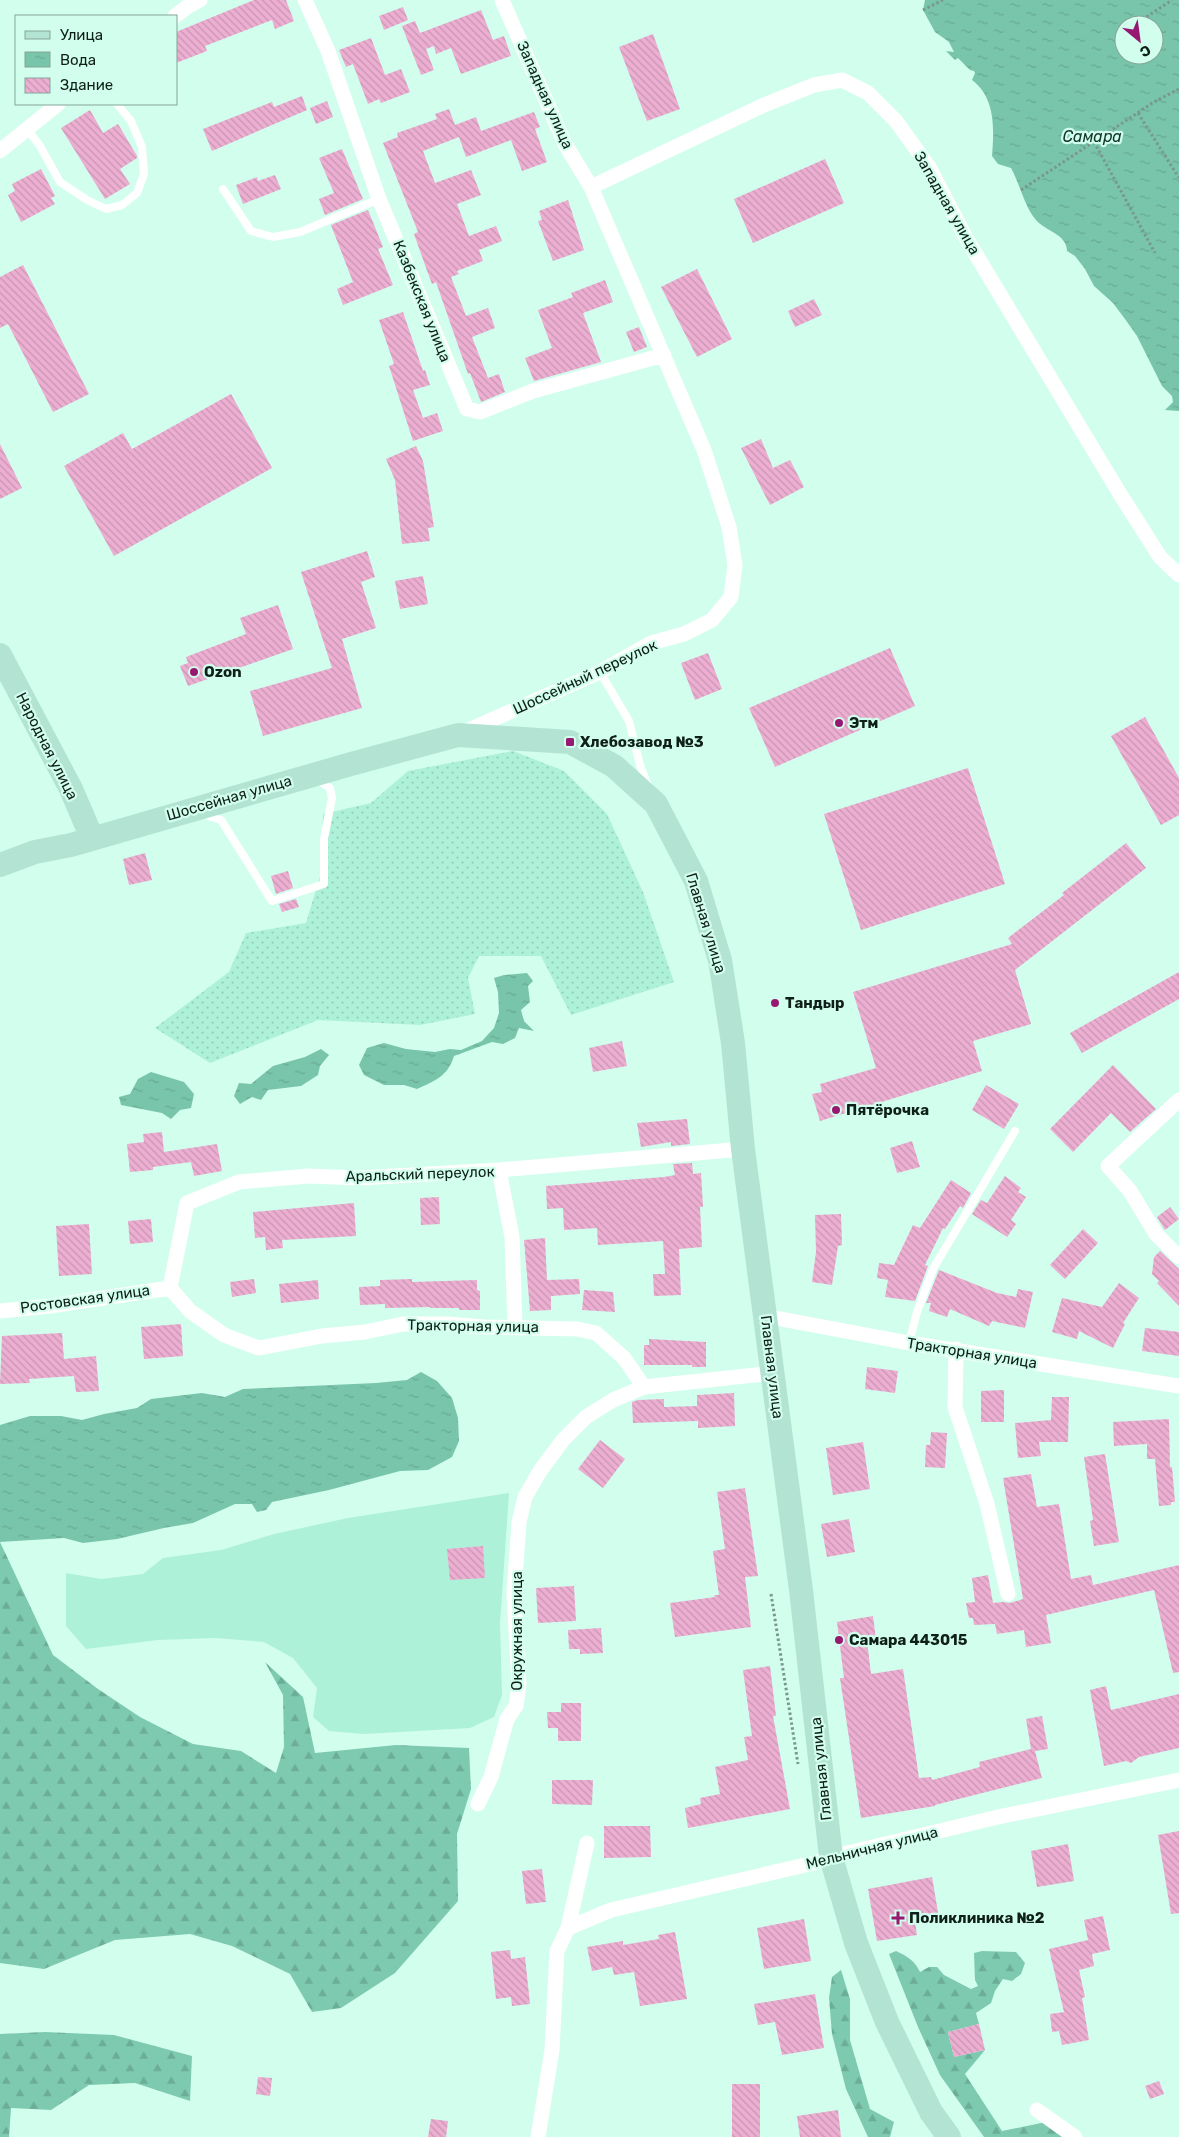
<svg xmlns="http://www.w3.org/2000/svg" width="1179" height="2137" viewBox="0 0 1179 2137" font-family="Rubik,sans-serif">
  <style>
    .grass { fill: url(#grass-dots) }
    .forest { fill: url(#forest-firs) }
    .garden { fill: #aef1d9 }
    .water { fill: url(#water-ripples); fill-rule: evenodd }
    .building { fill: url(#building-back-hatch) }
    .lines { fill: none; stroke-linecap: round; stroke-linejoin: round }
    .path { stroke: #79988c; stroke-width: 3; stroke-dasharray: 2.5 2.5; stroke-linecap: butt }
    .service { stroke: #fff; stroke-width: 8 }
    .minor { stroke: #fff; stroke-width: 15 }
    .primary { stroke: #b3e4d3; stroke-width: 24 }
    .poi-dot { fill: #971870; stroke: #d2feed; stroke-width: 2 }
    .labels { text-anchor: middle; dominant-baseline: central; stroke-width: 4.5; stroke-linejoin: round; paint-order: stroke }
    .street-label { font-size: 15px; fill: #0f1f19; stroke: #d2feed }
    .poi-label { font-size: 15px; font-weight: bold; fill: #0f1f19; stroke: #d2feed; text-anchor: start }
    .water-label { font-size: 16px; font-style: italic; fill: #13372c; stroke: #d2feed }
  </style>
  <defs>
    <pattern id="grass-dots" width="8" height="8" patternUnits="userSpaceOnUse" patternTransform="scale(1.25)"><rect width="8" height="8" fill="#aef1d9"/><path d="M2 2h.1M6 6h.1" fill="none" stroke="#94ceba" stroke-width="1.8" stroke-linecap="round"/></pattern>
    <pattern id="forest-firs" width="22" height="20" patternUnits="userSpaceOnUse" patternTransform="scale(1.25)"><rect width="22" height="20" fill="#7ecab0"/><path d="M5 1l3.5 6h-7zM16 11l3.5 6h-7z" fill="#6cad97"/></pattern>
    <pattern id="water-ripples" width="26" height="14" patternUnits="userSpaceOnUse" patternTransform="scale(1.25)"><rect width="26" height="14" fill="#79c5ab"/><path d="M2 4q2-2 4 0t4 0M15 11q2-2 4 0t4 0" fill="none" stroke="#67a993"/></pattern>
    <pattern id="building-back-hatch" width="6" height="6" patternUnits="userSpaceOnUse" patternTransform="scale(1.25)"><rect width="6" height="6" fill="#ecaed1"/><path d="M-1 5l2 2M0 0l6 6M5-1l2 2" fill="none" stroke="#c995b3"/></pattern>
  </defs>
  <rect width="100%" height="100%" fill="#d2feed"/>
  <!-- grass -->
  <path class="grass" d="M513,751l51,20 43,43 36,78 31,90 -103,33 -30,-59h-62l-11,22 7,36 -55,11 -102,-5 -108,43 -55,-35 74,-56 17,-39 60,-10 16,-53 1,-56 48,-11 37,-32z"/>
  <!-- forest -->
  <path class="forest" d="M0,1542l53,113 45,34 42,28 53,27 48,7 35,22 8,-26 -1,-52 -18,-33 38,35 12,56 81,-8 73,3 2,41 -14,45 1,67 -63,72 -54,35 -29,4 -22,-38 -58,-28 -42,-12 -75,6 -71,29 -44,-6z
    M896,1951c11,5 19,10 24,21l9,-5h8l7,8 27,14 7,-3 -3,-6 -1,-27 8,-2 34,1 9,11 -4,11 -9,7 -9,-2 -8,12 -4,12 -15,10 3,11 -31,8 6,25 31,-7 -20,24 37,57 44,-9 21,15h-83l-44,-62 -22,-48 -29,-73z
    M841,1970l9,29v41l20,69 24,13 -4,15h-22l-22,-48 -14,-55 -3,-36 3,-21z
    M45,2032l69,3 78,21 -2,45 -55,-18 -46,2 -38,25 -40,-2 -2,29h-9v-103z"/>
  <!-- garden -->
  <path class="garden" d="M509,1493l-9,130 2,72 -8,22 -24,11 -106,6 -35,-3 -16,-14 4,-29 -24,-30 -29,-16 -49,-4 -57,2 -72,9 -20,-23v-53l35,6 42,-5 20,-16 58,-8 53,-16 74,-16z"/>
  <!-- water -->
  <path class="water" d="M925,0h254v411l-14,-1 8,-8 -1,-6 -10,-10 -25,-50 -12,-17 -12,-16 -19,-17 -9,-17 -10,-13 -8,-5c0,-17 -22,-20 -31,-31 -11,-12 -17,-38 -25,-52l-13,-4 -6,-8c2,-26 4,-58 -20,-76l3,-7 -1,-2 -4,-1 -12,-12 -3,2 -9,-9 8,1 -5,-10 -14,-10 -12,-22zM1124,25h30v30h-30z
    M527,973l6,8 -5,5 2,16 -9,8 3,11 10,10 -15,-3 -4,10 -12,6 -11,-2 -38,14c-6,20 -19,25 -37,33l-13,-4h-20l-20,-10 -5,-10 8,-17 17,-5 22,6 29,3 15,-3 11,1 21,-9 12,-13 5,-15 -1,-21 -4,-14 10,-3z
    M321,1049l8,6 -9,11 -2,9 -17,11 -33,4 -7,10 -9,-3 -12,7 -6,-8 5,-13 12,1 22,-18 32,-9z
    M151,1072l33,10 10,12 -3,14 -11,2 -9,9 -9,-6 -41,-8 -2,-8 11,-3 8,-15z
    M421,1372l16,9 15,17 6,20 1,23 -7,16 -24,13 -28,1 -71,19 -57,12 -6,8 -9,2 -5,-8h-17l-42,19 -29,5 -47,11 -34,4 -19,-5 -64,4v-117l30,-9h31l21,4 22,-6 33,-6 14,-9 51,-6 23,4 18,-8 133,-6 31,-3z"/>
  <!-- building -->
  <path class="building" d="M254,0h32l8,21 -19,8 -3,-9 -67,26 2,5 -31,12v-31z
    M403,7l5,13 -24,10 -5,-14z
    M481,10l12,30 11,-4 7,20 -50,18 -10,-26 -15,6 -2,-8 -8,3 8,21 -13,5 -19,-49 13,-5 5,12z
    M653,34l27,75 -33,12 -28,-74z
    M371,38l14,37 16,-6 9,23 -29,11 -2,-4 -11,5 -15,-40 -7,3 -7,-17z
    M302,96l5,14 -95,41 -9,-22 69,-27 2,5z
    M327,101l6,16 -17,7 -6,-16z
    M449,109l6,16 21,-8 5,14 53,-19 6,15 -5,2 12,33 -25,9 -11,-31 -45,17 -7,-20 -36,14 12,32 36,-13 10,25 -24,9 12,32 27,-10 6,15 -23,9 4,11 -26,10 2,3 -8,3 15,39 22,-8 7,20 -23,9 16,41 11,-4 6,18 -24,10 -11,-29 -2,1 -32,-92 -4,2 -7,-19 -11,-31 4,-2 -35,-89 15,-6 -1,-4 40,-14 -2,-5z
    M90,110l13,23 15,-9 19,32v2l-17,11 10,15 -25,15 -44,-71z
    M342,149l21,50 -38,16 -6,-16 15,-6 -15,-35z
    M825,159l19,44 -91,40 -19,-44z
    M41,169l14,27 -4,2 4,6 -34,18 -13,-27 7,-4 -3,-7z
    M275,175l6,14 -38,15 -7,-19 21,-8 1,4z
    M568,200l16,50 -31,11 -15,-40 4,-1 -3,-9z
    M368,210l15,37 -5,2 15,36 -50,20 -6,-16 16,-7 -22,-57z
    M23,265l66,129 -36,18 -45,-88 -8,4v-51z
    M697,269l35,70 -35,18 -36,-70z
    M605,280l8,22 -30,11 18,49 -67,19 -9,-23 27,-10 -14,-38 35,-13 -2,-4z
    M814,299l8,16 -27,12 -7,-16z
    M403,312l20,59 2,-1 5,15 -17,5 10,28 14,-5 6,18 -30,10 -24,-75 5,-2 -15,-44z
    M639,327l8,20 -13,5 -8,-20z
    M231,394l41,74 -158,88 -50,-90 59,-33 9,16z
    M761,439l12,29 17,-8 14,27 -34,18 -29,-57z
    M0,444l22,44 -22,11z
    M416,446l7,15 11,66 -6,1 2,13 -28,3 -7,-64 -9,-21z
    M367,551l8,26 -14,5 15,46 -34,11 20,69 -99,28 -13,-45 82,-23 -31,-96z
    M423,576l5,28 -28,5 -5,-28z
    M278,605l15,44 -105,37 -8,-20 8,-3 -2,-6 60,-23 -6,-16z
    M890,648l25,58 -140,61 -26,-59z
    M708,653l14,36 -27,11 -14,-37z
    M1145,717l34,61v37l-18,10 -50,-89z
    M968,768l37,116 -144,46 -37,-116z
    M1126,843l20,25 -131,102 16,54 -58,17 9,30 -162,50 -8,-27 10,-2 -2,-8 56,-16 -23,-76 159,-48 -4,-6 56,-43 -2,-2z
    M145,853l7,27 -23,5 -6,-26z
    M288,871l5,17 -17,6 -5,-18z
    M296,899l3,8 -17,5 -3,-8z
    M1179,972v27l-97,54 -12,-20z
    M622,1041l5,25 -34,6 -4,-24z
    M1113,1065l43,44 -26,23 -19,-19 -38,39 -23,-23z
    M986,1085l33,19 -15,25 -32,-19z
    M687,1119l3,25 -19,2v-4l-30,5 -4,-24z
    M162,1132l2,20 53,-8 5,27 -28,5 -3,-14 -38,5v3l-23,2 -3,-28 17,-2 -1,-8z
    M912,1141l8,26 -23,6 -7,-25z
    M692,1163l1,11 8,-1 2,34h-3l2,40 -23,2 2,46 -27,1 -1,-22h12l-2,-33 -65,4 -1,-17 -33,2 -1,-22 -16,1 -1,-23 118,-9 11,-2 -2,-11z
    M1005,1176l16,12 -3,4 8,5 -15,23 5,4 -9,13 -35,-23 9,-14 6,3z
    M951,1180l20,13 -8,15 -3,-2 -15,23 -2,-1 -18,37 3,1 -13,35 -30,-4 3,-17 -11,-2 2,-15 15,2 19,-40 7,3z
    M439,1197l1,27 -19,1 -1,-27z
    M354,1203l2,33 -74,4 1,8 -17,2 -1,-13 -10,1 -2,-26z
    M1170,1207l9,12 -14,11 -8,-13z
    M841,1214l1,31 -4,1 -6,39 -20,-3 4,-30 -1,-37z
    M151,1219l2,23 -23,2 -2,-23z
    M89,1224l3,50 -33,2 -3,-50z
    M1083,1229l15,14 -33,36 -15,-14z
    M545,1238l2,42 32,-1 1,15 -29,2v14l-21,1 -6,-71z
    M1160,1251l19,18v37l-22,-23 2,-2 -7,-7 2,-17z
    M939,1270l58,23 19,4 2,-8 15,3 -8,36 -33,-7 -3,5 -39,-17 -3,8 -18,-6 2,-8h-5z
    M254,1279l2,14 -24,4 -2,-15z
    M412,1279v3l65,-2v10l3,1v19h-21v-2h-29v-1l-45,1v-4l-25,1 -1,-18 21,-1v-6z
    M318,1280l1,19 -38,4 -2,-19z
    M1119,1283l20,15 -16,25 2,1 -12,24 -34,-17 -2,8 -25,-7 10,-34 40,9z
    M584,1290l29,2 2,20 -33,-2z
    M181,1324l2,32 -39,3 -3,-32z
    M1145,1328l34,4v24l-37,-5z
    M62,1333l2,26 32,-3 3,35 -23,1 -2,-16 -45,3 1,4 -30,1 2,-48z
    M649,1339l57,3v25h-14v-2h-48v-20h5z
    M867,1367l31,4 -3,22 -30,-4z
    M1004,1390v32h-23v-31z
    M734,1393l1,33 -37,2v-7l-65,2 -1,-21 6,-2 26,-1v8l33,-1v-11z
    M1052,1397h17l-1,45h-29l2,14 -23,2 -3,-35 36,-3z
    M1169,1419l1,48h2l3,35h-4v3l-12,1 -4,-47h-8v-15l-33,2 -1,-24z
    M931,1432l16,1 -2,35 -20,-1 1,-22h4z
    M600,1440l25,19 -22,29 -25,-19z
    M863,1442l7,47 -37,6 -7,-47z
    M1105,1454l14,88 -25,4 -4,-25 3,-1 -9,-63z
    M1031,1474l6,33 22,-3 12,75 20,-4 2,10 86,-20v107l-6,1 -19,-83 -108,25 5,28 -25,4 -2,-17 -27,4 -2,-10 -21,1 -1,-7h-4l-3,-15 9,-1 -3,-24 16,-3 5,28 10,-1 7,1 13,-4 -20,-121z
    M745,1488l13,88 -13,1 6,50 -76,10 -5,-34 45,-6 -1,-2h5l-6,-44 12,-2 -8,-57z
    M849,1519l6,33 -28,5 -6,-33z
    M483,1546l2,32 -35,2 -3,-31z
    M574,1586l2,35 -38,2 -2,-35z
    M873,1616l3,24 -9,1 4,33 32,-5 16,109 12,-1 1,3 48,-13 -1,-5 52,-13 -5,-30 16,-3 6,33 -13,2 7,27 -107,27v1l-74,12 -21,-140h4l-7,-56z
    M601,1628l2,25 -23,1v-5h-11l-1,-19z
    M770,1666l6,50h-3l17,93 -102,19 -3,-20 16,-4 -1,-6 20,-4 -5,-27 33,-7 -4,-23 8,-1 -9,-66z
    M1106,1686l5,24 68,-16v54l-40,9 -8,6 -5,-2 -22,5 -14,-76z
    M561,1703h20v38h-23v-13h-10l-1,-16h14z
    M552,1780h41l-1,25 -40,-1z
    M604,1826h46l1,31 -47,1z
    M1179,1831v82l-8,1 -13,-79z
    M1068,1844l6,37 -37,6 -6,-36z
    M542,1869l4,33 -20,2 -4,-33z
    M932,1877l7,41 -24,4 2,13 -40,6 -9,-52z
    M1103,1916l7,34 -18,4 2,12 -15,4 6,27 -3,1 7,42 -27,5 -3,-14 -7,1 -2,-18 14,-2 -15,-63 39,-9 -4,-20z
    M804,1919l7,42 -47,8 -7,-41z
    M675,1932l12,67 -47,7 -6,-34 -20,3 -2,-8 -20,4 -5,-24 36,-6v4l36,-6 -1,-4z
    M510,1950l1,9 14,-2 5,47 -18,2 -1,-9 -15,2 -5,-47z
    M815,1994l9,54 -42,7 -7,-33 -17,3 -4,-21z
    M979,2024l6,26 -31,7 -6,-25z
    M258,2077l14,1 -2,18 -14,-2z
    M1159,2081l5,13 -14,5 -5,-13z
    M732,2084h28v53h-28z
    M838,2110l3,27h-41l-3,-21z
    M431,2119l17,2 -2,16h-18z"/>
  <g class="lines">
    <!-- path -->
    <path class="path" d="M923,10l20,-10
      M1134,25l38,-25
      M1138,113l41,65
      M1094,142l61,111
      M1021,190l133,-88 25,-13
      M771,1594l27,170"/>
    <!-- service -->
    <path class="service" d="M27,129l13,17 20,36 27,18 19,9 16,-4 15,-12 7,-19 -2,-27 -11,-26 -14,-17
      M223,189l28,42 22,6 27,-5 79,-33
      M600,672l29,49 11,44 9,23
      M202,814l19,6 51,81 52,-17v-45l8,-41 -2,-10 -14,-9
      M909,1343l8,-31 16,-43 82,-138"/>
    <!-- minor -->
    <path class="minor" d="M305,0l23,51 51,148 88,210 13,3 53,-21 131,-36
      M175,16l12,-9 13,-7
      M0,151l58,-47
      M591,187l173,-82 50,-20 28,-5 26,13 28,28 33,46 37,71 154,256 40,63 19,18
      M464,732l136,-60 51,-29 33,-9 28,-14 19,-23 4,-32 -6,-38 -25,-77 -113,-263 -26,-43 -63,-144
      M1179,1100l-71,66 22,25 26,43 23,23
      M499,1170l13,67 3,89
      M170,1288l20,23 34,24 35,13 63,-12 43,-4 38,-8h44l37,3 93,2 19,4 28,25 20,29 129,-14
      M170,1288l17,-85 52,-21 69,-6 51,2 140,-8 244,-21
      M0,1311l50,-5 120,-18
      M765,1316l144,27 270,43
      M956,1349l-1,58 32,97 21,90
      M478,1804l13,-27 16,-58 9,-13 3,-21 -5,-91 5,-72 6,-25 15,-26 23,-31 23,-23 27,-17 31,-13
      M568,1928l43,-18 203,-47 17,-6 167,-40 181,-37
      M1037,2110l38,27
      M538,2137l14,-87 5,-99 11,-23 19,-85"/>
    <!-- primary -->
    <path class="primary" d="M0,655l71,134 21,49
      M0,865l35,-13 36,-7 280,-81 107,-29 112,7 44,24 42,38 40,77 24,79 13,83 10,106 58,441 30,267 25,86 31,79 44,90 18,25"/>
  </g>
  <!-- markers -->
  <g class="poi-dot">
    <circle cx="194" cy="672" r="5"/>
    <circle cx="839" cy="723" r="5"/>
    <rect x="565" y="737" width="10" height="10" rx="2.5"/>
    <circle cx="775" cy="1003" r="5"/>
    <circle cx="836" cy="1110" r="5"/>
    <circle cx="839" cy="1640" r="5"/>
    <path d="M895.5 1910.5h5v5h5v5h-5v5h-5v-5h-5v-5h5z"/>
  </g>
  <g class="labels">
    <!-- street labels -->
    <g class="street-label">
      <text transform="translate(545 95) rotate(66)">Западная улица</text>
      <text transform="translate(947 203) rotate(60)">Западная улица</text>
      <text transform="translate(422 301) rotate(68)">Казбекская улица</text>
      <text transform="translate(585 677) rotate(-25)">Шоссейный переулок</text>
      <text transform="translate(47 746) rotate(63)">Народная улица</text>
      <text transform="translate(229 798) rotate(-16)">Шоссейная улица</text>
      <text transform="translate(706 923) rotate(73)">Главная улица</text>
      <text transform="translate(420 1174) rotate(-2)">Аральский переулок</text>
      <text transform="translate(85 1299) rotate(-8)">Ростовская улица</text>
      <text transform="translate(473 1326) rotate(1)">Тракторная улица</text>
      <text transform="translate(972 1353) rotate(9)">Тракторная улица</text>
      <text transform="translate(772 1367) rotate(83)">Главная улица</text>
      <text transform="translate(517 1631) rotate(-90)">Окружная улица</text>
      <text transform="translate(821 1769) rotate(-96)">Главная улица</text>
      <text transform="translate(872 1848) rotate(-14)">Мельничная улица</text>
    </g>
    <!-- poi labels -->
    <g class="poi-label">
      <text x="204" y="672">Ozon</text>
      <text x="849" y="723">Этм</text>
      <text x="580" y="742">Хлебозавод №3</text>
      <text x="785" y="1003">Тандыр</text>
      <text x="846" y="1110">Пятёрочка</text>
      <text x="849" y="1640">Самара 443015</text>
      <text x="909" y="1918">Поликлиника №2</text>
    </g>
    <!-- water labels -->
    <g class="water-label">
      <text x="1092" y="136">Самара</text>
    </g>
  </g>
  <!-- legend -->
  <rect x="15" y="15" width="162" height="90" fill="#d2feed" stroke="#84a598"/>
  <rect x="25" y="31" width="25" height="8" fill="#b3e4d3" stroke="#84a598"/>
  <text x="60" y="40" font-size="15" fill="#0f1f19">Улица</text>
  <rect x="25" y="52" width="25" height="15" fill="url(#water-ripples)" stroke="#84a598"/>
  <text x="60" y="65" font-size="15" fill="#0f1f19">Вода</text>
  <rect x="25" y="78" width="25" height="15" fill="url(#building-back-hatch)" stroke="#84a598"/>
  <text x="60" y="90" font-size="15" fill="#0f1f19">Здание</text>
  <!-- north arrow -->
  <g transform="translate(1139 40) rotate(151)"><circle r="24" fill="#d2feed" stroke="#84a598"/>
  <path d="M0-4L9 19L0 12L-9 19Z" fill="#971870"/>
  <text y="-8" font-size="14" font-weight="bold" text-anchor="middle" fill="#0f1f19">С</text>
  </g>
</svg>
